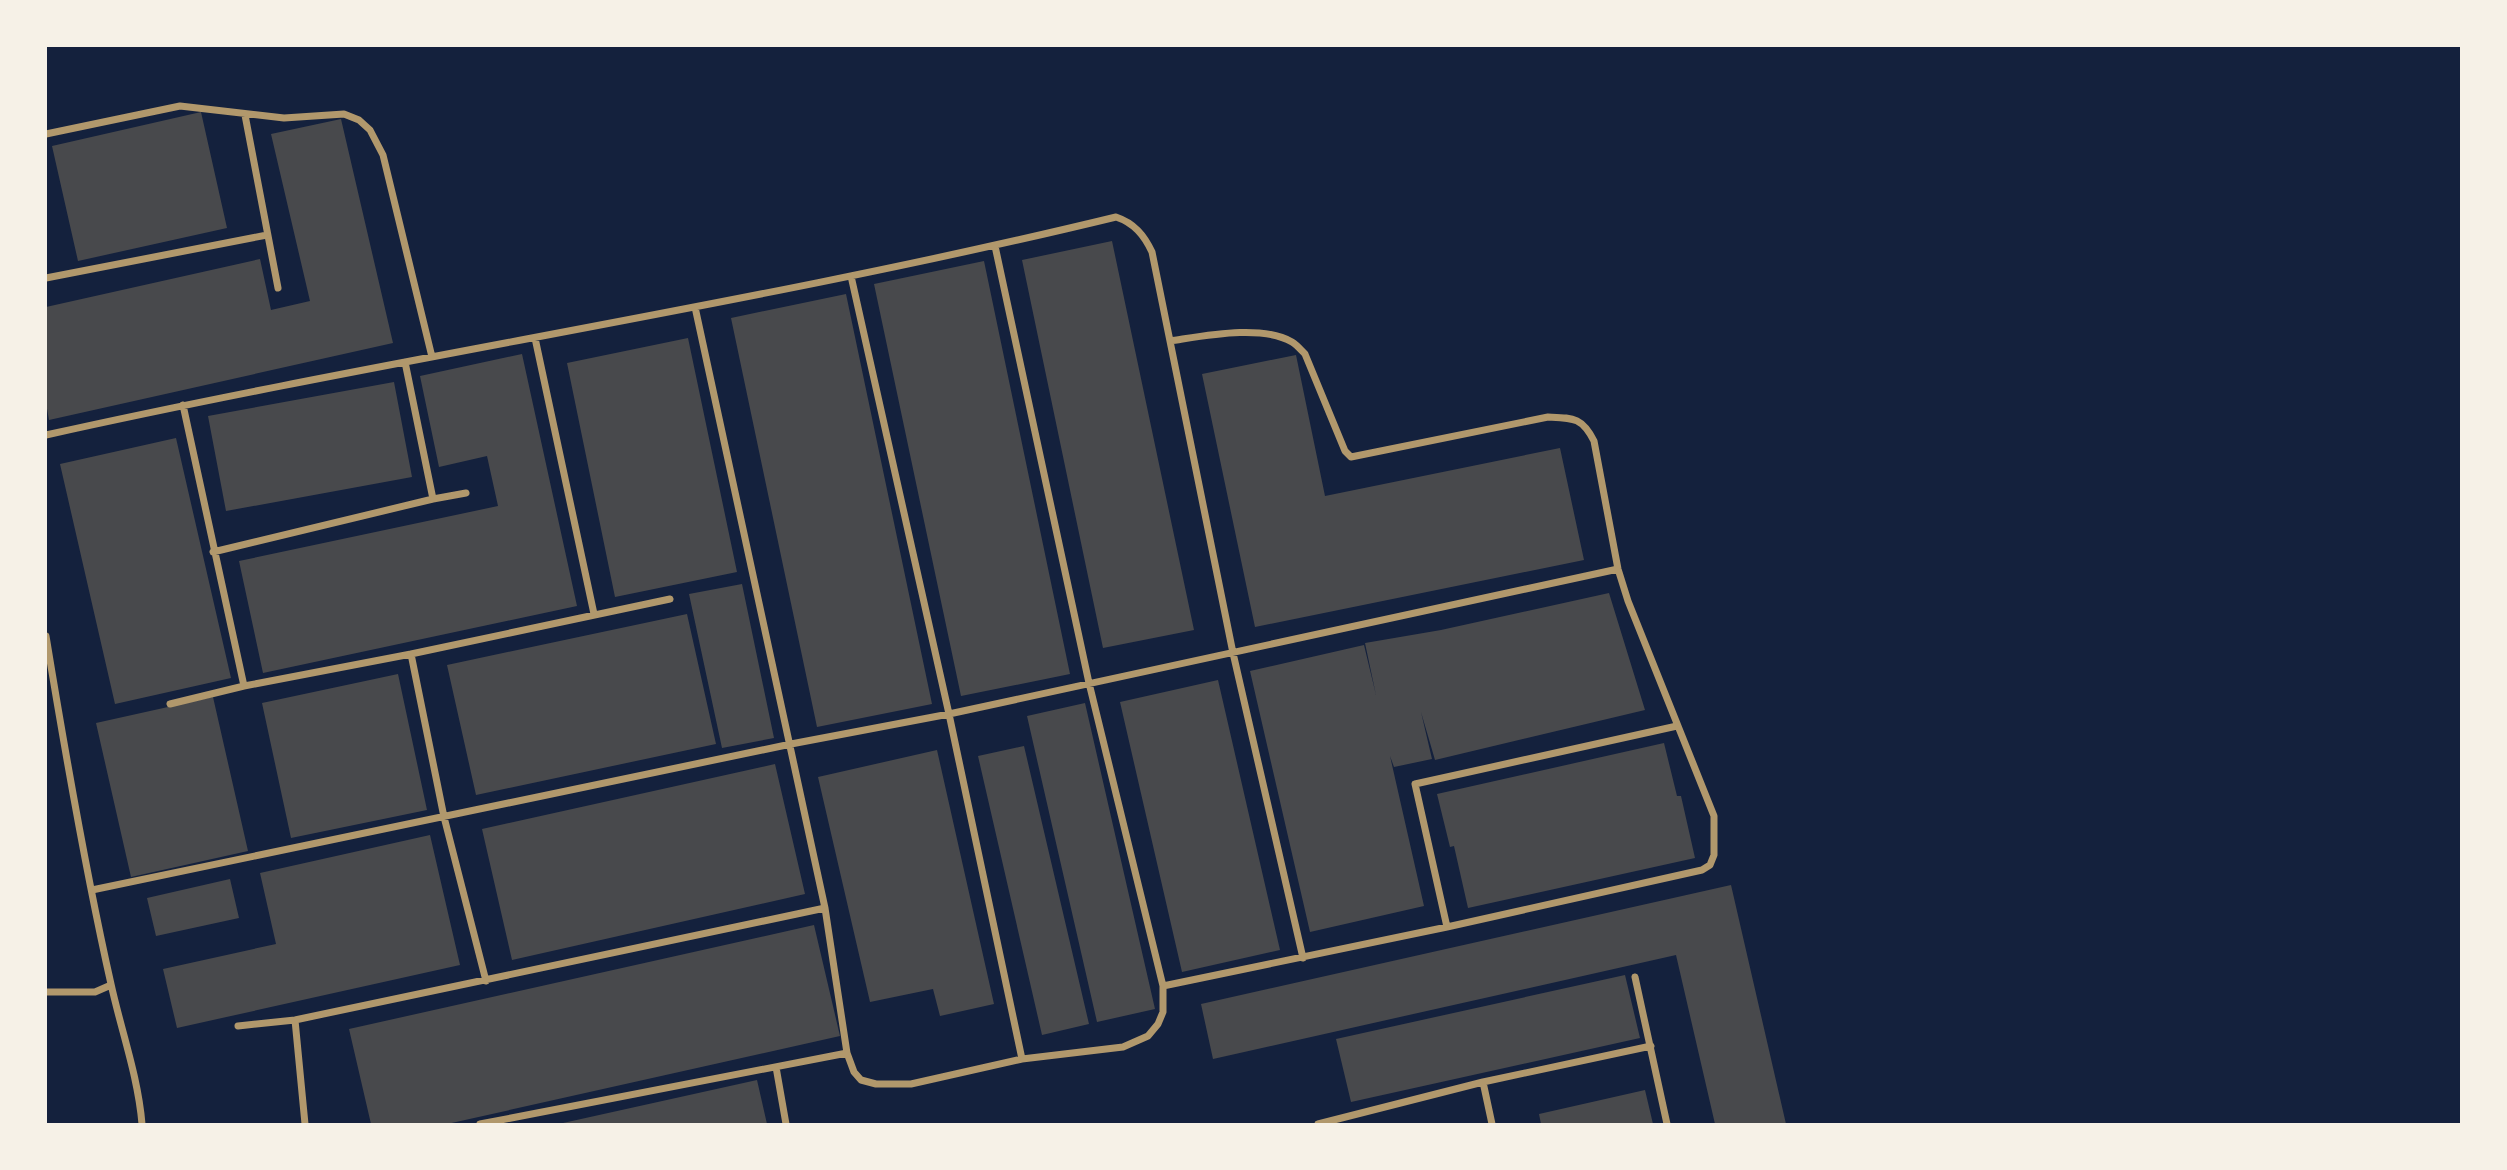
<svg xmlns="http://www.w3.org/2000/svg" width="2507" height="1170" viewBox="0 0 2507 1170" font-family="'PT Serif',serif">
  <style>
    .building { fill: #48494c }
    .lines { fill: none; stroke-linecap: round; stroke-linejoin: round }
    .minor { stroke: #b1986c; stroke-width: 7 }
  </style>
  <rect width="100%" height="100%" fill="#14213d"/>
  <!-- building -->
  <path class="building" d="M201,112l26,116 -149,33 -26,-115z
    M341,119l52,224 -344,77 -3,-17v-96l214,-48 11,51 39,-9 -39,-167z
    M1112,241l82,389 -91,18 -81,-388z
    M984,261l86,413 -109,22 -87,-412z
    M846,294l86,410 -115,23 -86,-409z
    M688,338l49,234 -122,25 -48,-234z
    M522,354l55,252 -314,67 -24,-112 259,-55 -11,-50 -48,11 -19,-91z
    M1296,355l29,141 235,-48 24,112 -329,67 -53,-253z
    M394,382l18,95 -186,34 -18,-95z
    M176,438l55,240 -116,26 -55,-240z
    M742,584l32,154 -52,10 -33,-154z
    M1609,593l36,117 -210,50 -14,-48 11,47 -38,8 -4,-11 34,150 -114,26 -60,-261 114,-26 12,50 -11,-52 76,-13z
    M687,614l29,130 -240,51 -29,-130z
    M398,674l29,136 -136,28 -29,-135z
    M1218,680l62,270 -98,22 -62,-270z
    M213,697l35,154 -117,26 -35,-154z
    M1085,703l70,306 -58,13 -70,-306z
    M1664,743l13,53h4l14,62 -227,50 -14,-62 -4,1 -13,-53z
    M1024,746l65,278 -47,11 -64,-279z
    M937,750l57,254 -54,12 -7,-27 -63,13 -52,-225z
    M775,764l30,130 -293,66 -30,-131z
    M430,835l30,130 -283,63 -14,-59 113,-25 -16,-71z
    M230,879l9,39 -83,18 -9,-38z
    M1731,885l55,239h-71l-39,-169 -463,104 -12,-55z
    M814,925l26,111 -393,88h-76l-22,-95z
    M1625,975l15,63 -289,64 -15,-63z
    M757,1080l10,44h-204v-1z
    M1645,1090l8,34h-112l-2,-10z"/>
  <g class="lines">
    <!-- minor -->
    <path class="minor" d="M245,115l33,173
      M46,134l134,-28 104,12 60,-4 15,6 11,10 13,25 49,202
      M995,246l94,437 74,303
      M851,276l98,438 73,345
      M46,278l221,-43
      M695,307l130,601 22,145 7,19 7,8 15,4h35l111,-25 101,-12 25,-11 10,-12 5,-12v-26l284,-59 255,-57 8,-5 4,-10v-39l-86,-215 -10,-32 -24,-128c-12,-24 -21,-23 -46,-24l-197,40 -6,-6 -40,-97c-4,-4 -8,-9 -13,-12 -31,-18 -88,-6 -122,-1
      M535,338l59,276
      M405,362l28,137
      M183,405l61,281 167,-32 259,-55
      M46,435c355,-79 716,-132 1070,-218 18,6 28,18 36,35l81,401 70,305
      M213,552l220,-53 33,-6
      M46,636c19,116 39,233 65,348 10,46 27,92 31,140
      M411,654l33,163 42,164
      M170,704l74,-18
      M92,890l699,-146 158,-30 669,-145
      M1447,927l-32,-143 262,-58
      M1635,977l32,147
      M46,992h49l16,-7
      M295,1020l10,104
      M238,1026l57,-6 530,-112
      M776,1067l10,57
      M1483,1082l9,42
      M480,1124l367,-71
      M1318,1124l165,-42 168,-36"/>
  </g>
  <!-- border -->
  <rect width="2507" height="1170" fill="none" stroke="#f6f1e7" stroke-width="94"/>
</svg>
